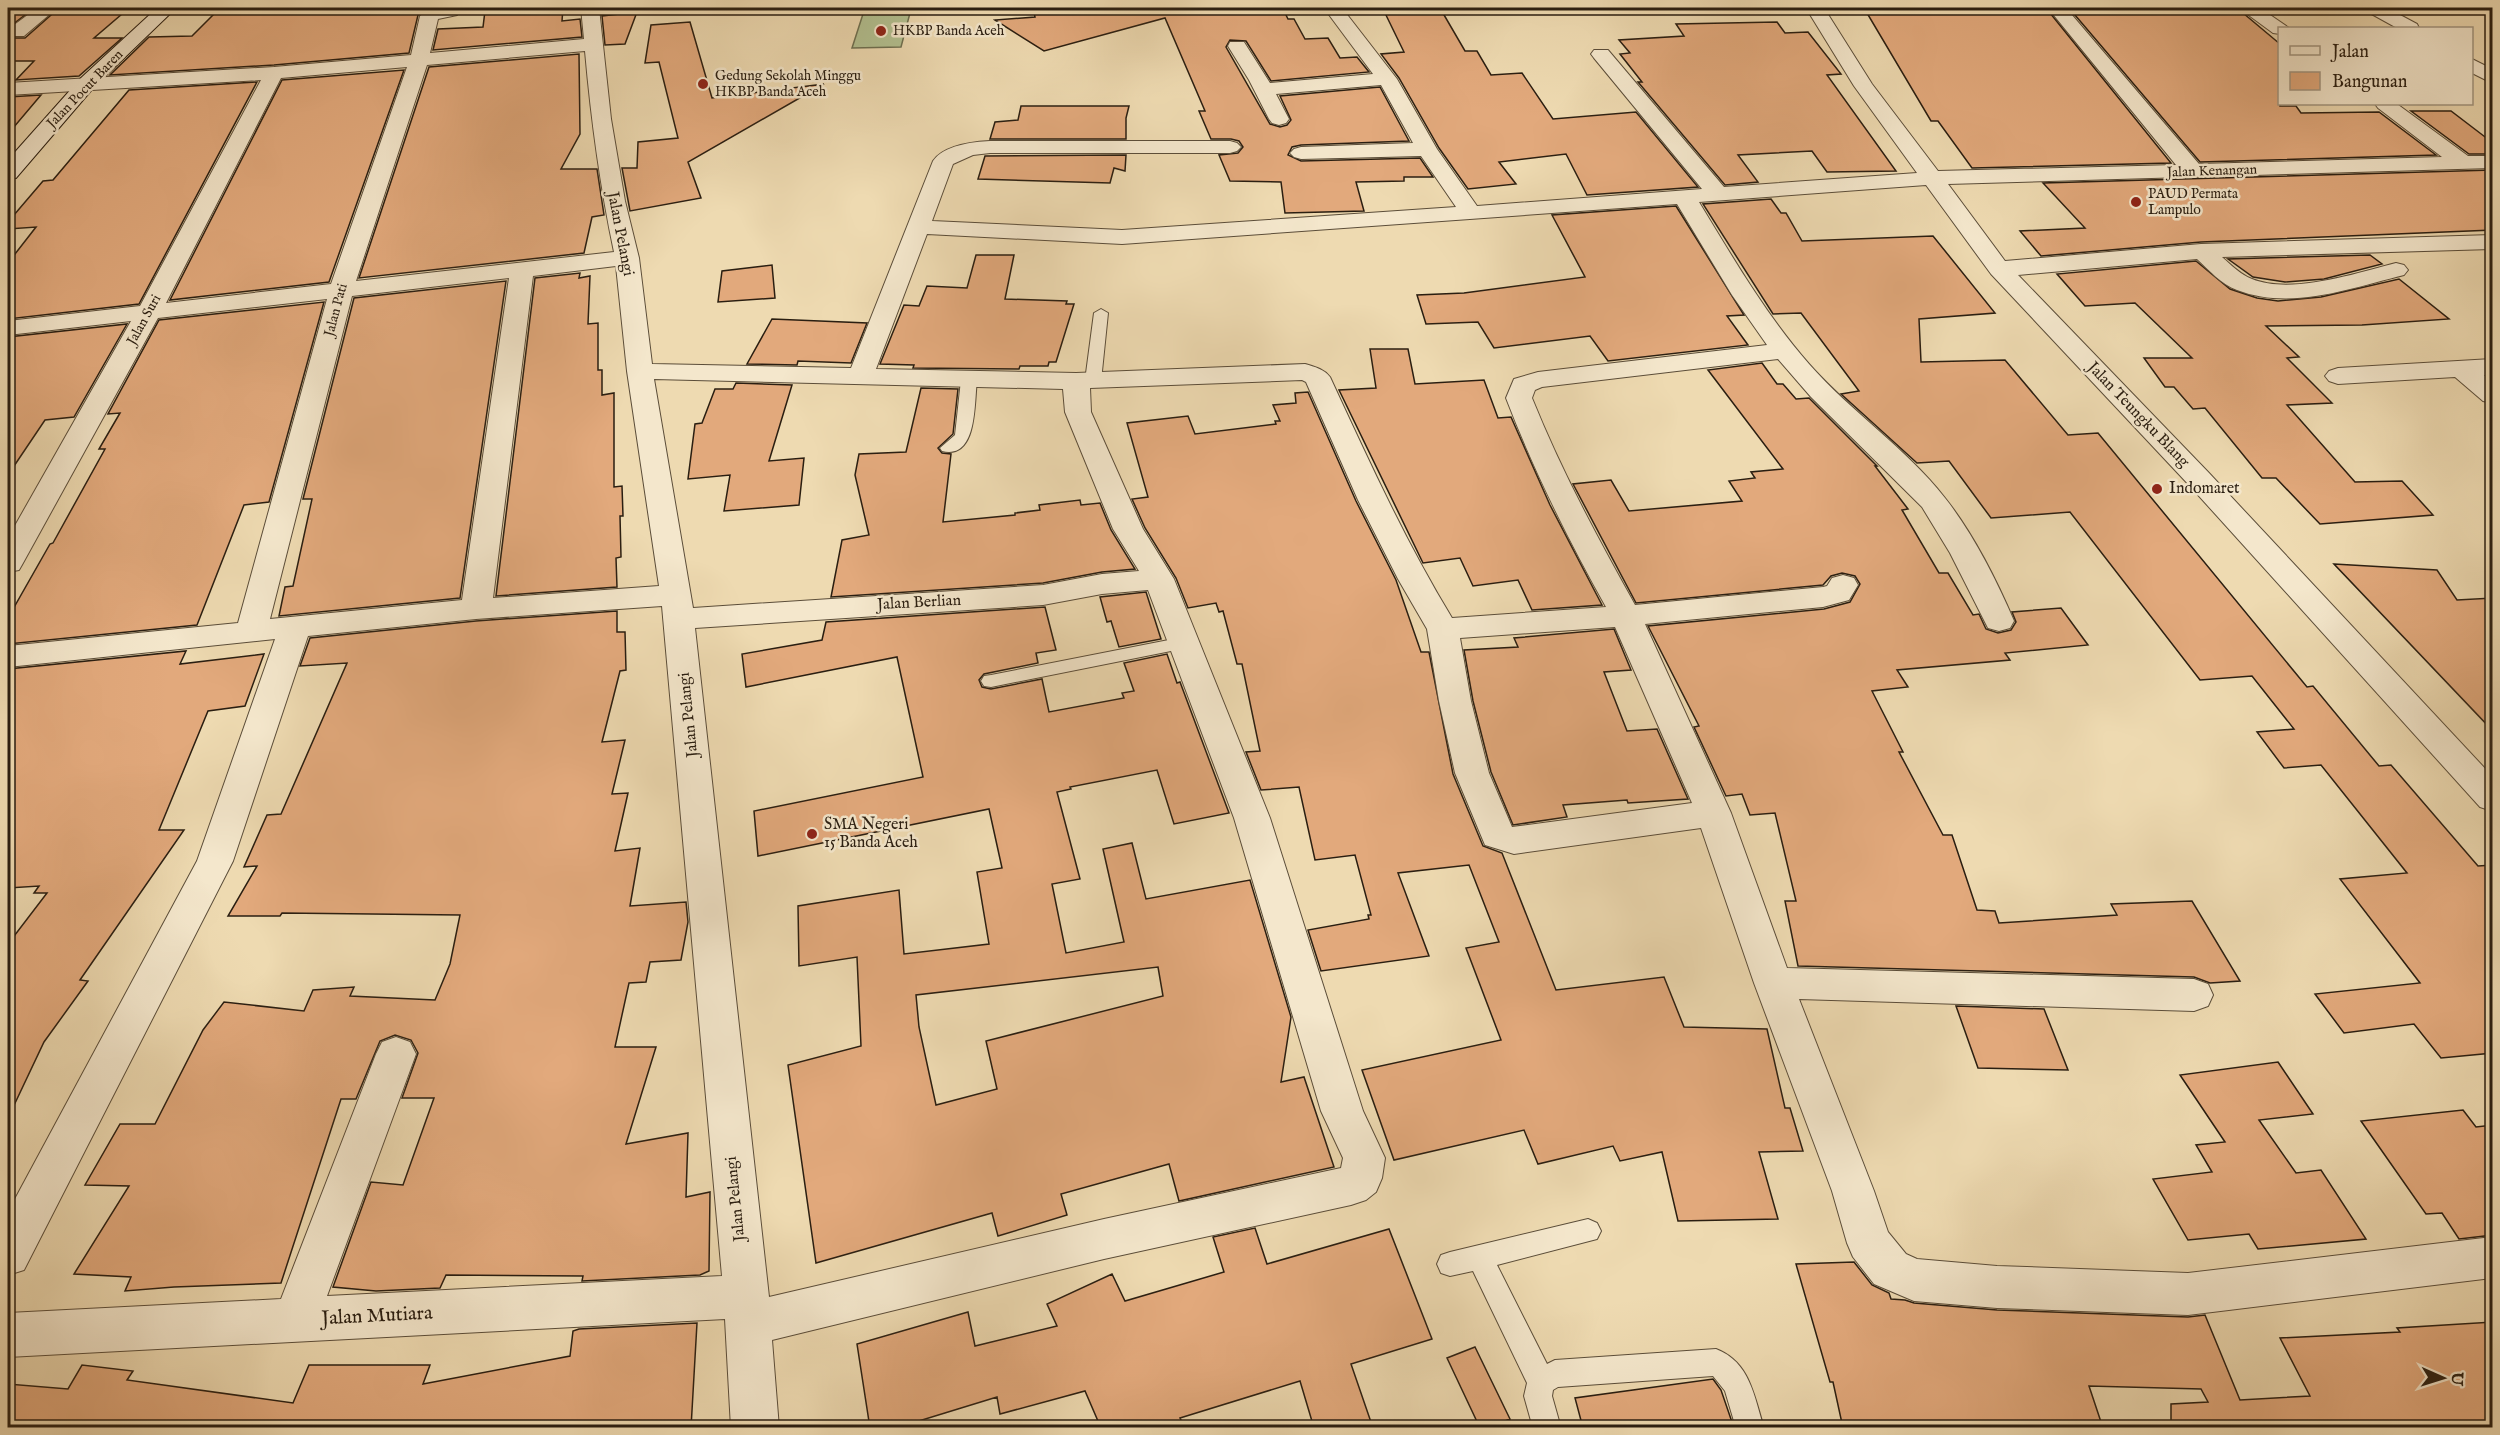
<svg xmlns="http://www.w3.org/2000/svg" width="2500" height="1435" viewBox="0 0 2500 1435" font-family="'IM FELL English',serif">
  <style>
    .green { fill: #b3c191; stroke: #6e7051; stroke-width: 1.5 }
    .building { fill: #e2a97c; stroke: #2a1e11; stroke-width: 1.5; fill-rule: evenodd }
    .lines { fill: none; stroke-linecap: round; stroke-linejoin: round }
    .lane-casing { stroke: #5b4d39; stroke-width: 2 }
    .street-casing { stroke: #5b4d39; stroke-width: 2 }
    .secondary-casing { stroke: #2a1e11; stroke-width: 2 }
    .lane { fill: #f4e7cc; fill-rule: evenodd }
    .street { fill: #f4e7cc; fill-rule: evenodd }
    .secondary { fill: #f4e7cc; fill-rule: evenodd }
    .poi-dot { fill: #8f2418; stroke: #f4e7cc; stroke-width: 2 }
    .labels { text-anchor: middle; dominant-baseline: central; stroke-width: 5; stroke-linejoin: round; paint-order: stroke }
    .far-poi-label { font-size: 14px; fill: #2a1e11; stroke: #f4e7cc; text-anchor: start }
    .far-street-label { font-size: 14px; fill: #2a1e11; stroke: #f4e7cc }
    .street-label { font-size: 16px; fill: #2a1e11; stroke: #f4e7cc }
    .poi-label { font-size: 16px; fill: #2a1e11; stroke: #f4e7cc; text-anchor: start }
    .near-street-label { font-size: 20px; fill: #2a1e11; stroke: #f4e7cc }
  </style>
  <rect width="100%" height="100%" fill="#eedab1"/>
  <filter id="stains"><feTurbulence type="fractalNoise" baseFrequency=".00333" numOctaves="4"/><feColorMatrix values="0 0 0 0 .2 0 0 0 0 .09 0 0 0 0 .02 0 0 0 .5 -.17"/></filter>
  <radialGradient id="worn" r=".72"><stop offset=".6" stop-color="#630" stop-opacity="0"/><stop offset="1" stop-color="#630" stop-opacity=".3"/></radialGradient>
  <!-- green -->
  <path class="green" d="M910,13l-9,34 -49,1 11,-34z"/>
  <!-- building -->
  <path class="building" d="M8,8h26l-26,20z
    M59,8h70l-35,30h28l-43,38 -63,4 18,-19h-26v-25l2,2h15z
    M220,8h203l-5,7 -9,38 -135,12 -164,10 39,-38 43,-1z
    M517,8h46l-1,13 18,-2 2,18 -149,13 5,-21 45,-2 2,-16z
    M1033,8h193l2,4 55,-3 5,10h6l11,20 23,-1 12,20 17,-1 12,15 -98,9 -25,-40 -16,-1 -4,7 44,77 10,3 7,-2 4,-5 -11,-24 100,-9 29,54 -108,4 -9,2 -4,8 13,6 119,-3 13,19h-29v4l-48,1 8,29 -79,2 -4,-31 -51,-1 -11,-26 19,-2 5,-6 -4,-6 -8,-2h-20l-12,-28h6l-40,-93 -121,33 -49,-31 40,-3z
    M1440,8l25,43h12l14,24 31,-2 31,46 83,-7 62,75 -111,8 -21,-41 -67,8 17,22 -48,5 -29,-41 -40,-70 -18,-24 23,-2 -20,-41z
    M1864,8l125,4 -3,-4h60l125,155 -199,5 -34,-47h-7z
    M2069,8h168l43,36v62h16l5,7 78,-1 57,43 -236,7z
    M637,12l-12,32 -20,1 -3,-29z
    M690,22l22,76 112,-14 -136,78 13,36 -71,13 -8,-43h15l1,-26 40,-4 -19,-76 -14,1 6,-38z
    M1777,22l8,11 23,-1 33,42 -14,1 69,96 -69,1 -15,-21 -74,4 20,27 -33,3 -87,-103h4l-22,-28 10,-1 -11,-13 65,-4 -8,-12z
    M579,54l1,80 -19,35h36l7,46 -12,2 -8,36 -225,25 70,-211z
    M404,70l-75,212 -159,18 112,-220z
    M257,82l-118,222 -131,15v-56l28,-36 -28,2v-7l35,-41 10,-1 76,-90z
    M41,95l-33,39v-37z
    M1021,106h108l-3,12v21h-136l5,-17 23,-2z
    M2411,111h40l42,32v11h-24z
    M1126,155l-1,16 -11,-3 -4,15 -132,-4 7,-23z
    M2493,170v60l-292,12 -160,14 -21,-25 65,-3 -42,-45z
    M1771,199l10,14h5l16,28 131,-5 62,77 -76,6 2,43 84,-2 63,75 30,-2 209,254 6,-1 66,80 12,-1 87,101 15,-1v188l-52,5 -27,-34 -70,9 -29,-39 105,-11 -80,-104 67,-6 -86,-108 -37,3 -27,-36 37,-3 -42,-53 -52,4 -130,-168 -79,6 -42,-57 -32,2 -76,-69 18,-3 -58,-78 -28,1 -70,-110z
    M1676,206l68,109 -17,1 21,29 -140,16 -18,-25 -96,12 -16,-26 -52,2 -9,-29 47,-2 121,-16 -33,-62z
    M976,255h38l-9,44 62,2 -1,3h8l-18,58h-7l-1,4h-28l-1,3 -106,-1 1,-3 -34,-1 24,-59 15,1 8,-20 40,2z
    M2370,255l12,9 -58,15 -39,3 -32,-5 -25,-18z
    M2196,261l34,28 27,9 21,3 43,-4 78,-18 50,40 -87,6 -96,1 33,31 -12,1 45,45 -45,2 68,77 47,-1 31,34 -113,9 -44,-46h-14l-57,-70 -12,1 -19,-22h-9l-21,-29h48l-57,-55 -50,3 -28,-32z
    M772,265l3,33 -57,4 4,-31z
    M580,273l-1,5 11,-2 -2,48 10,-1v47h4v25l12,-2v94l8,-1 1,30h-3l1,41 -5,1 1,29 -121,9 39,-318z
    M506,281l-46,317 -181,18 6,-29 8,-1 19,-87h-9l51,-201z
    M324,302l-55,200 -25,3 -47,120 -189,19v-26l42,-74 3,-1 52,-94h-6l21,-36 -12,1 51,-94z
    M772,319l95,4 -16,40 -53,-2 -1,4 -50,-1z
    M127,324l-53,93 -29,3 -37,55v-138z
    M1370,349h38l7,35 69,-4 14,38 13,-1 39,88 52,100 -70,5 -14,-30 -45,6 -13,-28 -37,5 -84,-173 37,-2z
    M1762,363l15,21h6l13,15 13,-1 68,68h-2l33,43 -6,1 37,63h9l25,42 6,-1 7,15 12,4 13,-3 5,-8 -4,-10 49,-4 27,37 -83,8 5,7 -113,10 11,17 -36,4 31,61h-4l44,83h9l25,75 18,1 4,12 118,-8 -6,-11 81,-3 48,80 -30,2 -16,-6 -396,-11 -13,-65h11l-21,-88 -25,2 -8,-21 -16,2 -32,-69 5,-1 -51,-100 176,-17 26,-7 10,-18 -5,-8 -13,-3 -11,3 -8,9 -187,18 -63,-119 38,-4 18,31 113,-10 -13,-20 26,-3 -4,-6 32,-3 -75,-99z
    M736,383l56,2 -23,76 35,-3 -5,47 -75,6 6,-36 -42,4 7,-55 7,-1 13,-34h18z
    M921,388l37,1 -5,45 -15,14 4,5 9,1 -8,68 72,-7v-2l25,-3 -1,-5 41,-5 1,5 19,-2 11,27 24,39 -33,3 -59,11 -212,14 11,-57 27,-5 -14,-60 4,-21 47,-2z
    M1308,392l48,109 40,79 25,72h8l24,122 30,72 19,7 54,137 108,-13 20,50 83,2 18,79h5l13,43 -44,1 19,67 -100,2 -16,-69 -42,9 -7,-15 -75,18 -14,-34 -130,30 -32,-90 139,-30 -35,-92 33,-6 -30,-77 -71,8 31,83 -108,15 -13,-41 61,-11 -1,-4h3l-16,-60 -40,5 -16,-73 -38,3 -15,-38 14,-1 -18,-87h-5l-14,-53 -4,1 -3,-9 -28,5 -12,-30 -31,-50 -13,-29 16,-2 -21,-74 61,-7 7,18 81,-10 -1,-3h5l-7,-16 23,-2 -1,-10z
    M2334,564l103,6 20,30 36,-2v133z
    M1146,592l15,47 -42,8 -8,-26 -4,1 -7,-25z
    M1045,607l11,43 -20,3 2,10 -54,11 -5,6 3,7 9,2 51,-10 7,33 75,-14 -2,-5 12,-2 -10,-28 43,-9 10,29 3,-1 49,131 -55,11 -17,-54 -87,17 1,2 -14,3 23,87 -28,5 14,69 58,-11 -21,-93 29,-6 14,56 104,-19 41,137 -10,65 23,-5 30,90 -155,34 -10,-37 -108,30 6,21 -69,21 -6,-23 -176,50 -28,-198 73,-19 -4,-89 -58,9 -1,-60 101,-16 5,64 85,-10 -12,-72 25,-4 -13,-59 -231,47 -4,-45 169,-34 -26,-120 -151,30 -4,-33 80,-14 4,-18zM1158,967l5,29 -177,45 11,48 -61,16 -17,-78 -3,-32z
    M617,611v21h8l1,38 -6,1 -18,71 23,-2 -13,54 16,-1 -13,58 25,-3 -10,58 56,-4 2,20 -7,38 -31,2 -4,20 -17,1 -14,64h41l-30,97 62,-11 -2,64 24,-5 -1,79 -9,4 -118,6 1,-5 -137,-1 -6,13 -64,3 -43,-4 38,-105 32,3 31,-87h-32l16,-45 -7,-13 -16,-5 -15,6 -24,58h-15l-60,184 -107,4 -49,4 6,-14 -57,-3 55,-88 -44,-1 35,-61h35l48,-94 21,-28 80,9 9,-21 41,-3 -4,9 85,4 15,-36 10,-49 -178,-2 -2,3h-52l29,-50 -13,1 23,-52 14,-1 66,-151 -47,3 10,-28 166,-17z
    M1614,629l17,41 -27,2 23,59 30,-2 31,70 -60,4 -1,-3 -64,5 4,12 -54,8 -22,-53 -18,-71 -9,-51 54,-3 -4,-9z
    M186,651l-6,13 84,-10 -19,52 -37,5 -49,119h25l-104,150 8,1 -44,61 -36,76v-174l39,-51h-13l5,-7 -31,2v-219z
    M1956,1006l88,3 24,61 -90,-2z
    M2278,1062l35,52 -54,6 37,53 25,-3 45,69 -108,10 -9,-15 -61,6 -35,-61 59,-7 -16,-27 29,-3 -45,-67z
    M2463,1110l13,17 17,-2v110l-34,4 -17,-26 -16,1 -65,-93z
    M1255,1228l12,36 122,-35 43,110 -81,25 22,64h-59l-14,-47 -120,37 5,10h-84l-16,-37 -85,23 -3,-17 -101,31h-26l-13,-84 111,-32 7,34 82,-20 -10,-22 65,-30 13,27 99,-29 -11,-35z
    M1854,1262l18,23 17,8 2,6 14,1 9,3 83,7 191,7 17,-2 35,85 70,-4 -30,-58 120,-6 -3,-4 96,-6v106h-322v-24l37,-2 -7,-13 -112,-3 14,42h-260l-10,-46h-3l-34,-118z
    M697,1323l-6,105h-683v-44l60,5 14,-24 51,6 -6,9 166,23 16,-38h121l-7,19 147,-28 3,-25 6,-2z
    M1475,1347l35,72 -22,9h-8l-33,-70z
    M1713,1379l8,11 13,38h-151l-8,-30z"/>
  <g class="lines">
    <defs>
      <path id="lane" d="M1101,309l7,4 -7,68 -8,5 -8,-5 9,-68z
        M969,375l8,5c-3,22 1,80 -35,71l-2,-3 15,-13 6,-55z
        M1184,637l7,2 2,4 -2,4 -200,40 -7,-1 -3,-5 3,-5 7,-1z
        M1588,1219l9,4 4,8 -4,8 -100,26 50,99 8,-4 161,-11c34,13 38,47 48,79h-28l-11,-37 -12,-15 -155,11 -5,3 -1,6 9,32h-28l-9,-32 3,-13 -54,-112 -23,5 -9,-3 -4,-9 4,-9 9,-3z"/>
      <path id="street" d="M37,8h20l-33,28h-14l-2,-4 2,-4z
        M430,8h28l2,3 -3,4 -19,4 -8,34 154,-14 -3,-31h18l12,111 14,82 14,57 13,106 199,4 82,-207c11,-16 39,-19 57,-20h240l7,2 4,4 -4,4 -7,2h-240l-17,2 -20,9 -21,57 190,9 334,-23 -35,-51 -120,3 -7,-2 -4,-4 4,-4 7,-2 112,-4 -32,-58 -105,9 13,25 -3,4 -7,2 -7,-2 -3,-4 -20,-39 -21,-34 2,-4h14l26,41 103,-9 -49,-66h18l55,71 40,70 40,57 225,-17 -108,-131 -3,-4 3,-4h14l116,137 193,-14 -63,-87 -48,-78h18l48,76 66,87 238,-6 -128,-157h18l133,156 243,-7 -64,-49 -3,-4h22l71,52h24v12l-544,16 57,77 196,-17 291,-9v14l-270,8c9,8 19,18 30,22 39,16 105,-6 144,-16l8,2 4,5 -4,5c-53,13 -113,36 -167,15 -16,-6 -28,-20 -40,-31l-179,16 191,198 283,303v35l-12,-4 -291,-322 -198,-211 -65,-89 -227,17c34,56 67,113 110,162 42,48 97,84 136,134 27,34 52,83 69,123l-4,7 -11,3 -11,-3 -38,-75 -28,-46 -111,-110 -33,-38 -236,28 -7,3 -3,8c29,72 65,139 103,207l188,-18 4,-1 5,-8 11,-3 11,3 4,7 -9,15 -26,7 -178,17 86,189 56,155 407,11 14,5 5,11 -5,11 -14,5 -395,-12 75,192 14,41 18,22 11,5 80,7 191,7 304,-36v41l-304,37 -191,-7 -83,-7 -40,-17 -21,-27 -6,-14 -15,-52 -78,-208 -53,-155 -187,26 -29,-9 -30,-72 -16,-72 -12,-72 -29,-50 -40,-79 -52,-118 -4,-2 -212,8 1,24 52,117 31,50 96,239 93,293 22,47 -3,20 -6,14 -10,8 -15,5 -247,54 -332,81 7,88h-48l-6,-109 -717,38v-44l273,-14 95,-245 6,-12 14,-5 14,5 6,12 -89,242 395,-20 -60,-670 -186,13 -168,17 -75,225 -209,409 -16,5v-63l189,-351 78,-222 -267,28v-21l230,-23 89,-324 -169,19 -135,245 -4,7 -11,2v-34l123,-217 -123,14v-14l132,-15 121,-226 -253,15v-12l266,-16 137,-12 9,-39zM585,51c6,68 15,135 29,201l-258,29 71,-216zM407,67l-76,217 -165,19 115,-225zM1677,204l55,91 35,50 -229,27 -24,7 -8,19c28,73 62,141 100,209l-154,11c-47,-77 -84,-159 -122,-241 -6,-8 -15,-10 -25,-13l-229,9 -200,-4 51,-135 195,10zM616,266l11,105 32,215 -166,12 40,-322zM509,278l-47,322 -192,19 82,-323zM654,379l409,10 2,23 48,117 26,42 -37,3 -59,11 -350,23zM1148,590l86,228 87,293 22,47 -2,10 -237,51 -335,78 -74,-669 348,-23 59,-11zM1615,627l77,176 -180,24 -23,-54 -18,-72 -11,-63z
        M2239,8h21l29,20h-9v6l-7,-1z
        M2365,8h22l30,16 2,4h-22l-29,-16z
        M2472,59l20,10v14l-20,-10z
        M2492,359v16h-8l8,7v21l-9,-2 -28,-24 -117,7 -9,-3 -4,-5 4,-5 9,-3z"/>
      <path id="secondary" d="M157,8h19l-81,78 -79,92 -8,1v-19l73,-82z"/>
    </defs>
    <!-- lane casing -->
    <use href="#lane" class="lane-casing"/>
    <!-- street casing -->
    <use href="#street" class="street-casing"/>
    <!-- secondary casing -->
    <use href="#secondary" class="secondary-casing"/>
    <!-- lane -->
    <use href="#lane" class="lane"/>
    <!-- street -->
    <use href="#street" class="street"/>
    <!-- secondary -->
    <use href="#secondary" class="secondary"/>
  </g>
  <!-- markers -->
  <g class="poi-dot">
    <circle cx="881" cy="31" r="6"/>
    <circle cx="703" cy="84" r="6"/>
    <circle cx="2136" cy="202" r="6"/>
    <circle cx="2157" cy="489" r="6"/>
    <circle cx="812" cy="834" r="6"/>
  </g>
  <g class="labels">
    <!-- far-poi labels -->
    <g class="far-poi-label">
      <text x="893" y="31">HKBP Banda Aceh</text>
      <text x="715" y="76">Gedung Sekolah Minggu<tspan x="715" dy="16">HKBP Banda Aceh</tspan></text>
      <text x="2148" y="194">PAUD Permata<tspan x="2148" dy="16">Lampulo</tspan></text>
    </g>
    <!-- far-street labels -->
    <g class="far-street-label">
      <text transform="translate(85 89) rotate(-46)">Jalan Pocut Baren</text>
      <text transform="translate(2212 171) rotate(-2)">Jalan Kenangan</text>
      <text transform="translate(336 310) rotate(-75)">Jalan Pati</text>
      <text transform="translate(144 320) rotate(-61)">Jalan Suri</text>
    </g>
    <!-- street labels -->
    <g class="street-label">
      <text transform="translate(620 234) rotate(79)">Jalan Pelangi</text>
      <text transform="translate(2138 415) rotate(46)">Jalan Teungku Blang</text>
      <text transform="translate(919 603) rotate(-3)">Jalan Berlian</text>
      <text transform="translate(689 715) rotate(-96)">Jalan Pelangi</text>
      <text transform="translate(736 1199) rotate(-96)">Jalan Pelangi</text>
    </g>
    <!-- poi labels -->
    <g class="poi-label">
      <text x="2169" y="489">Indomaret</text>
      <text x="824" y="825">SMA Negeri<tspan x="824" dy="18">15 Banda Aceh</tspan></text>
    </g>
    <!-- near-street labels -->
    <g class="near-street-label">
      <text transform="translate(377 1316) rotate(-3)">Jalan Mutiara</text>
    </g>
  </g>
  <!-- margin -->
  <rect width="2500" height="1435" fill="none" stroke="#eedab1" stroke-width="30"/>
  <rect x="9" y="9" width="2482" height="1417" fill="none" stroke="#2a1e11" stroke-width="3"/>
  <rect x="15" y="15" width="2470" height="1405" fill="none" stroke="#2a1e11" stroke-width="1.5"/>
  <!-- legend -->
  <rect x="2278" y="27" width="195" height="78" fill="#f4e7cc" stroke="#a39781" stroke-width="1.5"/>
  <rect x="2290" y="46" width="30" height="9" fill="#f4e7cc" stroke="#a39781" stroke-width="1.5"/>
  <text x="2332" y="57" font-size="18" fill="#2a1e11">Jalan</text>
  <rect x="2290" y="72" width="30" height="18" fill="#e2a97c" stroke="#a39781" stroke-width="1.5"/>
  <text x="2332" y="87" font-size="18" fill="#2a1e11">Bangunan</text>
  <!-- north arrow -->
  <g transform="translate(2443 1378) rotate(93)" stroke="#f4e7cc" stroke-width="4.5" paint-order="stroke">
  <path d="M0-4.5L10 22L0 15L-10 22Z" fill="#2a1e11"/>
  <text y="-9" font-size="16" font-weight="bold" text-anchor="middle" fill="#2a1e11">U</text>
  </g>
  <rect width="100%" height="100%" filter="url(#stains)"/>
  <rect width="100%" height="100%" fill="url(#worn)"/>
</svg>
